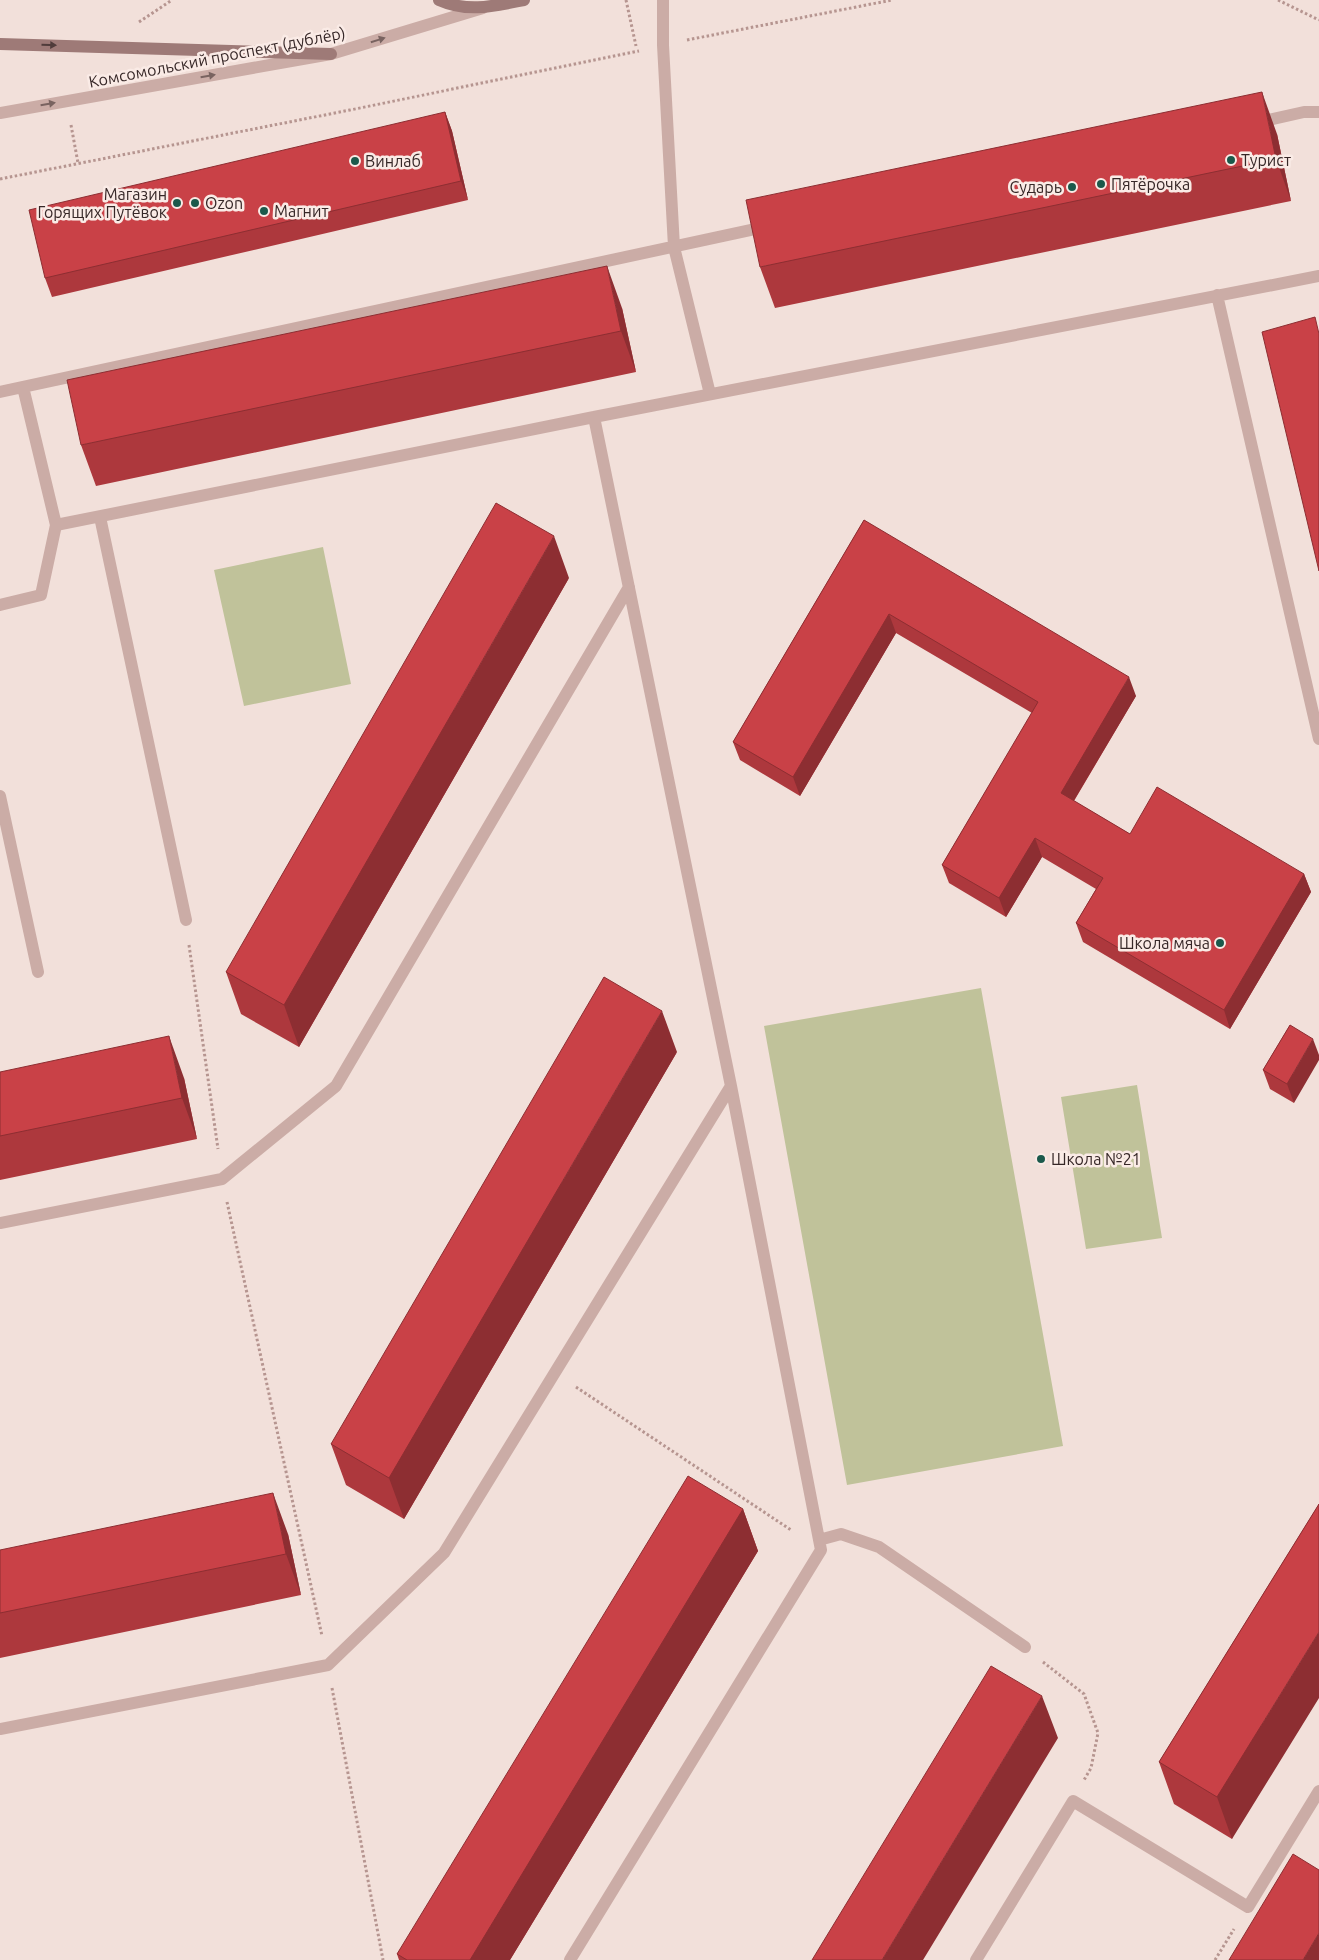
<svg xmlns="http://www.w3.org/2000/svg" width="1319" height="1960" viewBox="0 0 1319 1960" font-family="Ubuntu,sans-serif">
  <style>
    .green { fill: #c0c29a }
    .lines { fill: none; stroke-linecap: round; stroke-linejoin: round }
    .path { stroke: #b69590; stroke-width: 3; stroke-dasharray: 2.5 2.5; stroke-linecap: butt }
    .service { stroke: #cbaca6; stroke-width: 12 }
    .tertiary { stroke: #cbaca6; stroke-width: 12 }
    .secondary { stroke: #9e7a77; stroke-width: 12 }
    .wall { fill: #ad383d }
    .shaded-wall { fill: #8d2e32 }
    .building { fill: #c94147; stroke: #8d2e32 }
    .oneway { fill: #796360 }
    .oneway2 { fill: #503c3b }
    .poi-dot { fill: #1b594b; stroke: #faebe6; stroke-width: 2 }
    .labels { text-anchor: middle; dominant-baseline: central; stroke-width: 5; stroke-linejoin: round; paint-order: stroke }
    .street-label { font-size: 16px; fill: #362727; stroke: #faebe6 }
    .poi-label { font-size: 16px; fill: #362727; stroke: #faebe6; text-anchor: start }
  </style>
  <rect width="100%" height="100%" fill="#f2e0da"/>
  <!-- green -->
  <path class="green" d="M323,547l28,137 -107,22 -30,-136z
    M981,988l82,458 -216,39 -83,-459z
    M1137,1085l25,153 -76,11 -25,-152z"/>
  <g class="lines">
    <!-- path -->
    <path class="path" d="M626,0l10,46
      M1278,0l41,20
      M139,22l33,-22
      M687,40l205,-40
      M71,125l7,38
      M0,179l350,-69 289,-59
      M189,945l29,204
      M227,1202l95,434
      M576,1387l215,143
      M1043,1662l41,32 14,39 -7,35 -7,12
      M332,1688l51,272
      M1215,1960l19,-31"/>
    <!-- service -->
    <path class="service" d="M663,0v45l11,202 36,147
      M1255,123l49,-11h15
      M1217,295l102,444
      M23,387l33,138
      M0,392l769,-166
      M100,517l86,403
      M0,605l41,-10 15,-70 538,-108 725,-141
      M0,796l38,176
      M0,1223l222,-44 114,-93 293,-499
      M819,1540l22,-6 38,13 146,100
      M0,1729l328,-64 116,-112 287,-467
      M570,1960l251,-410 -90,-464 -137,-669
      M976,1960l97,-159 175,106 71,-116"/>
    <!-- tertiary -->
    <path class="tertiary" d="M0,113l331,-59 152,-46"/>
    <!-- secondary -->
    <path class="secondary" d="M439,0c29,13 55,6 85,0
      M0,44l331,10"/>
  </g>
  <!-- wall -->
  <path class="wall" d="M445,112l7,19 16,69 -416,97 -7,-19z
    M1277,134l14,67 -516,107 -15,-41z
    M622,308l14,64 -540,114 -15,-41z
    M864,520l272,176 -62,105 56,33 174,40 7,18 -81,137 -147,-87 -7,-19 20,-34 -54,-32 -36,60 -57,-34 -7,-18 90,-152 -136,-80 -96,163 -60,-36 -7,-18z
    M569,578l-270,469 -58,-33 -15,-42z
    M1290,1025l4,78 -24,-14 -7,-19z
    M677,1052l-273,467 -58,-34 -15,-41z
    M0,1072l184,6 13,61 -197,41z
    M1319,1504l-87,335 -58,-35 -15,-42z
    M743,1509l15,42 -248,409h-111l-2,-6z
    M288,1534l13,61 -301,63v-108z"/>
  <!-- shaded-wall -->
  <path class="shaded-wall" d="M1262,92l15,42 14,67 -15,-42z
    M445,112l7,19 16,69 -7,-19z
    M607,266l15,42 14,64 -15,-41z
    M554,536l15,42 -270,469 -15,-42z
    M889,614l7,19 -96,163 -7,-19z
    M1129,677l7,19 -69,116 -6,-19z
    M1035,838l7,19 -36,60 -7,-19z
    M1304,874l7,18 -81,137 -6,-19z
    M662,1011l15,41 -273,467 -15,-41z
    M169,1036l15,42 13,61 -15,-41z
    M1313,1039l6,16v5l-25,43 -7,-19z
    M273,1493l15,41 13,61 -15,-41z
    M743,1509l15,42 -248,409h-40z
    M1319,1632v66l-87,141 -15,-42z
    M1042,1696l16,42 -135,222h-41z
    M1319,1933v27h-16z"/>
  <!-- building -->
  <path class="building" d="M1262,92l14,67 -516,108 -14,-67z
    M445,112l16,69 -416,97 -16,-68z
    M607,266l14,65 -540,114 -14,-65z
    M1315,317l4,17v237l-57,-239z
    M496,503l58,33 -270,469 -58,-33z
    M864,520l265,157 -68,116 69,41 27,-47 147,87 -80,136 -148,-87 27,-45 -68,-40 -36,60 -57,-33 96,-163 -149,-88 -96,163 -60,-35z
    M604,977l58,34 -273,467 -58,-34z
    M1290,1025l23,14 -26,45 -24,-14z
    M169,1036l13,62 -182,38v-64z
    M688,1476l55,33 -273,451h-63l-10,-6z
    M273,1493l13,61 -286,59v-63z
    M1319,1504v128l-102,165 -58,-35z
    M991,1666l51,30 -160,264h-70z
    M1293,1854l26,16v63l-16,27h-74z"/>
  <!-- one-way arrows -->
  <defs><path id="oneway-solid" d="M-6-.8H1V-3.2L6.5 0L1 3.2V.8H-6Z" transform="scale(1.25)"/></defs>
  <g class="oneway">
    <use href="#oneway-solid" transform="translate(378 40) rotate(-17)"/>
    <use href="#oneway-solid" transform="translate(208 76) rotate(-10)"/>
    <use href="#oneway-solid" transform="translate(48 104) rotate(-10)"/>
  </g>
  <use class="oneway2" href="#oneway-solid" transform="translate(49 45) rotate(2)"/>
  <!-- markers -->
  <g class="poi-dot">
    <circle cx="1231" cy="160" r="5"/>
    <circle cx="355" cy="161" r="5"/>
    <circle cx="1101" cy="184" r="5"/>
    <circle cx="1072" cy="187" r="5"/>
    <circle cx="177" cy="203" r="5"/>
    <circle cx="195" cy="203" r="5"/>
    <circle cx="264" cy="211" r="5"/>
    <circle cx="1220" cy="943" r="5"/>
    <circle cx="1041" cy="1159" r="5"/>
  </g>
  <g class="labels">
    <!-- street labels -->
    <g class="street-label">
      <text transform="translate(217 57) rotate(-11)">Комсомольский проспект (дублёр)</text>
    </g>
    <!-- poi labels -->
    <g class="poi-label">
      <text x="1241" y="160">Турист</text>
      <text x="365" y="161">Винлаб</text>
      <text x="1111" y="184">Пятёрочка</text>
      <text x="1062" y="187" text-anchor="end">Сударь</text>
      <text x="167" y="194" text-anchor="end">Магазин<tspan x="167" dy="18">Горящих Путёвок</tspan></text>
      <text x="205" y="203">Ozon</text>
      <text x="274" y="211">Магнит</text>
      <text x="1210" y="943" text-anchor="end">Школа мяча</text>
      <text x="1051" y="1159">Школа №21</text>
    </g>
  </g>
</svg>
